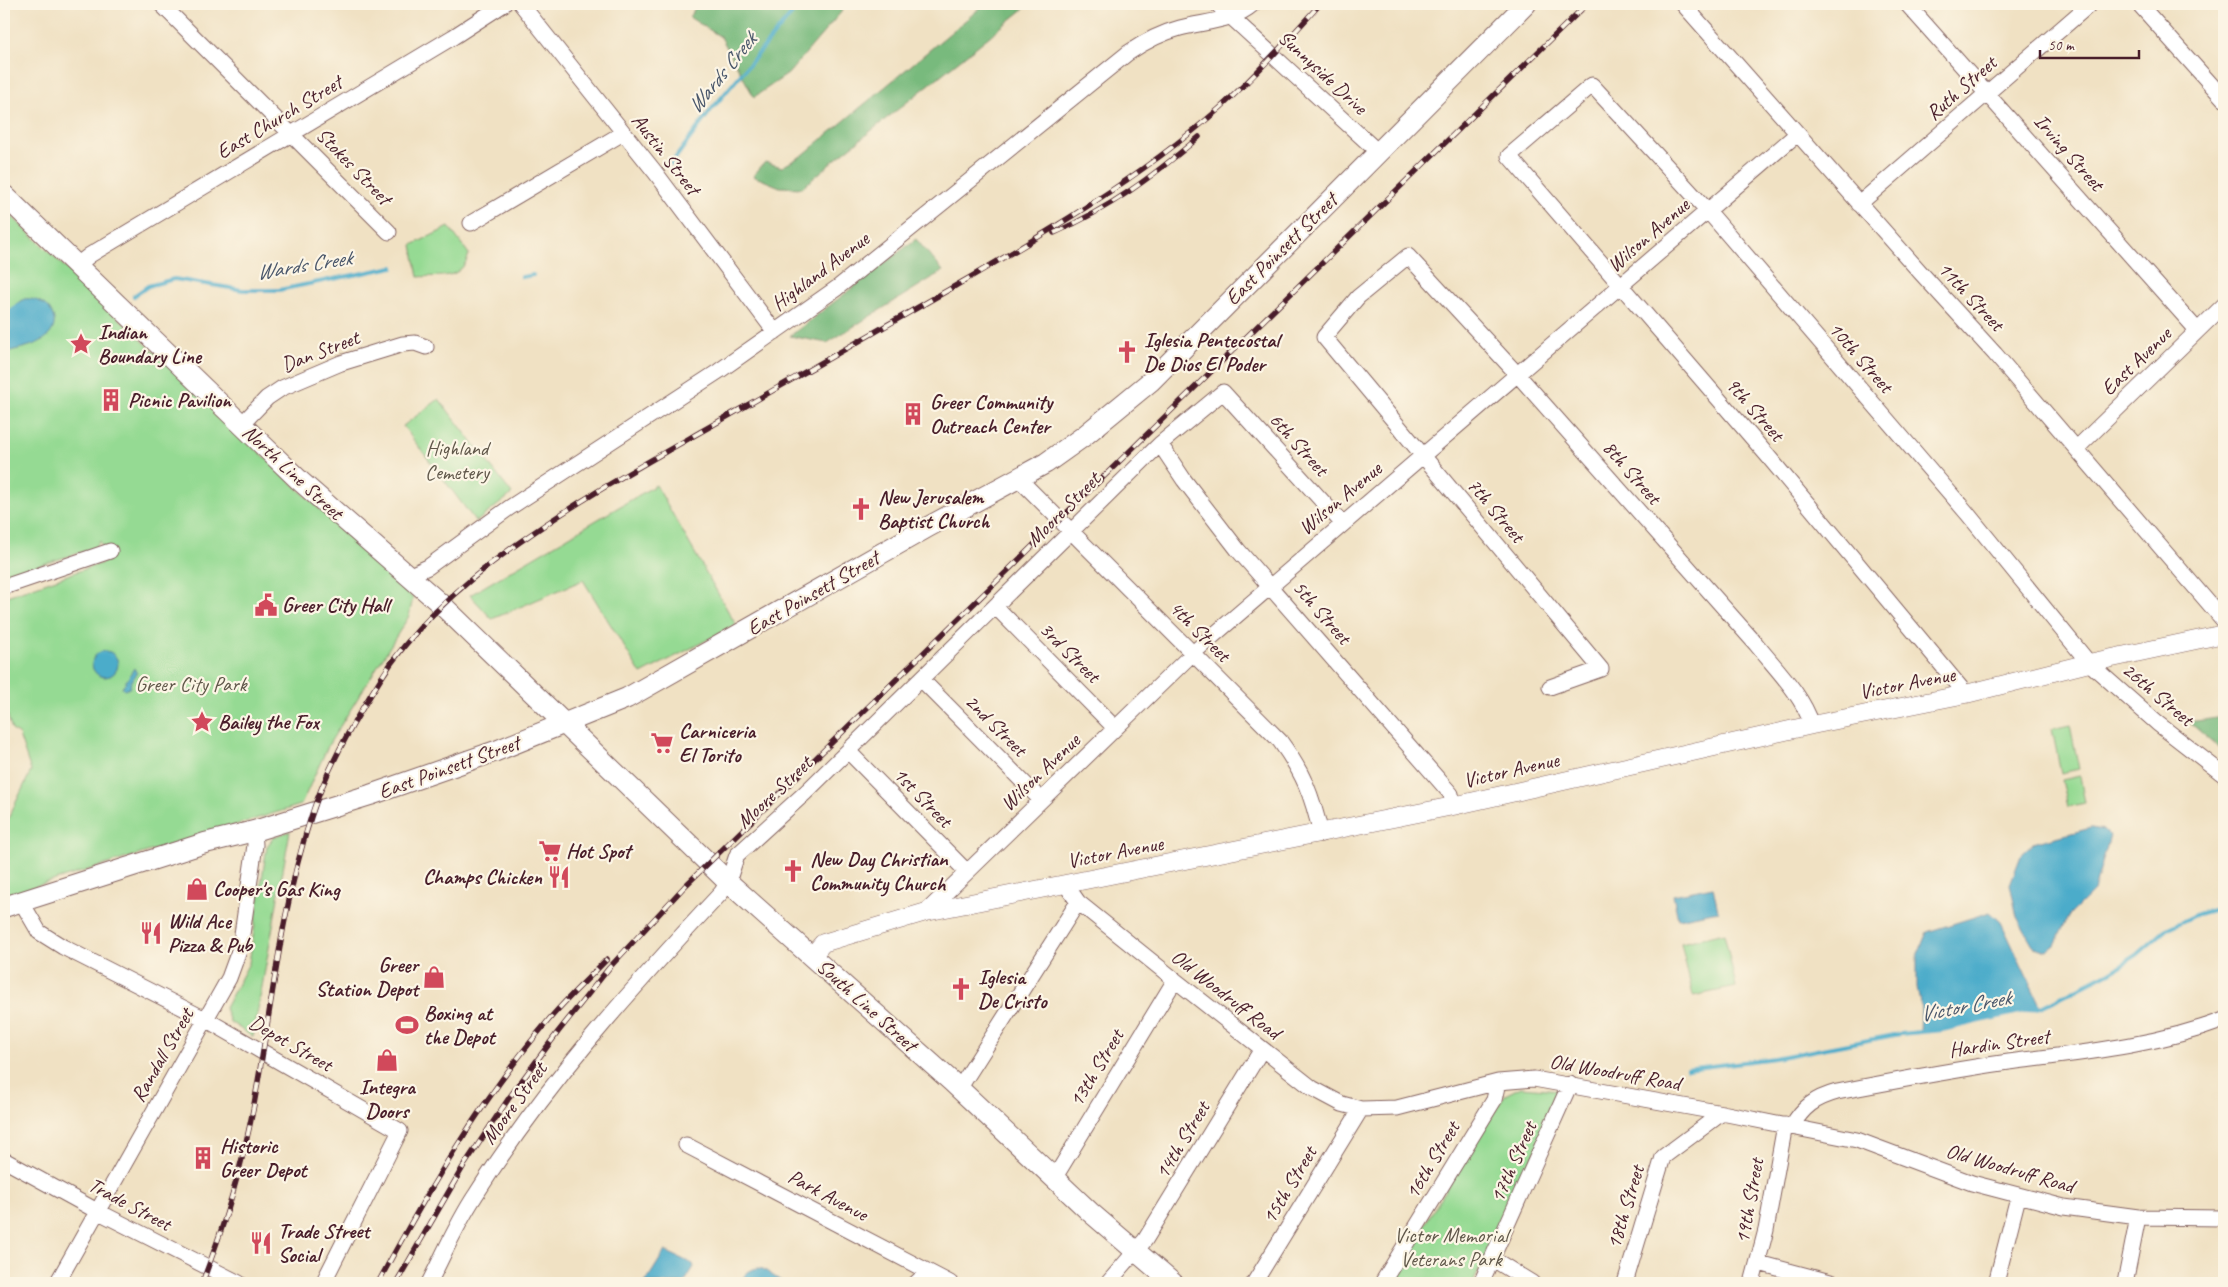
<svg xmlns="http://www.w3.org/2000/svg" width="2228" height="1287" viewBox="0 0 2228 1287" font-family="Caveat,sans-serif">
  <style>
    .green { fill: #95da93; stroke: #707c5f }
    .forest { fill: #78ba7d; stroke: #616c54 }
    .water { fill: #4bacca; stroke: #4a667a }
    .lines { fill: none; stroke-linecap: round; stroke-linejoin: round }
    .stream { stroke: #4bacca; stroke-width: 4 }
    .minor-casing { stroke: #846360; stroke-width: 17 }
    .tertiary-casing { stroke: #846360; stroke-width: 19 }
    .secondary-casing { stroke: #846360; stroke-width: 22 }
    .minor { stroke: #fff; stroke-width: 15 }
    .tertiary { stroke: #fff; stroke-width: 18 }
    .secondary { stroke: #fff; stroke-width: 20 }
    .rail-casing { stroke: #4a1f2b; stroke-width: 5.5 }
    .rail { stroke: #fcf5e5; stroke-width: 4; stroke-dasharray: 11; stroke-linecap: butt }
    .labels { text-anchor: middle; dominant-baseline: central; stroke-width: 4.5; stroke-linejoin: round; paint-order: stroke }
    .street-label { font-size: 21px; fill: #4a1f2b; stroke: #fcf5e5 }
    .poi-label { font-size: 21px; font-weight: bold; fill: #4a1f2b; stroke: #fcf5e5; text-anchor: start }
    .park-label { font-size: 21px; fill: #60574a; stroke: #fcf5e5 }
    .water-label { font-size: 22px; font-style: italic; fill: #4a576b; stroke: #fcf5e5 }
  </style>
  <rect width="100%" height="100%" fill="#fcf5e5"/>
  <filter id="ink" filterUnits="userSpaceOnUse"><feTurbulence type="fractalNoise" baseFrequency=".02" numOctaves="2"/><feDisplacementMap in="SourceGraphic" scale="10" xChannelSelector="R" yChannelSelector="G"/><feConvolveMatrix kernelMatrix="1 2 1 2 8 2 1 2 1" color-interpolation-filters="sRGB"/></filter>
  <filter id="wash" filterUnits="userSpaceOnUse"><feTurbulence type="fractalNoise" baseFrequency=".0096" numOctaves="4" result="noise"/><feDisplacementMap in="SourceGraphic" scale="20" xChannelSelector="R" yChannelSelector="G"/><feGaussianBlur stdDeviation="1.12" result="paint"/><feColorMatrix in="noise" values="0 0 0 0 0 0 0 0 0 0 0 0 0 0 0 0 0 1.4 0 .05"/><feComposite in="paint" operator="in"/></filter>
  <g filter="url(#wash)">
    <rect width="100%" height="100%" fill="#f0e1c3"/>
    <!-- green -->
    <path class="green" d="M4,209l409,389 -4,18 -80,128 -28,61 -262,80 -35,13v-71l27,-56 -12,-36 -7,-5 -8,-26v-107l104,-36 -8,-20 -5,7 -91,28z
      M449,227l20,27c-8,27 -27,21 -51,23l-6,-32z
      M439,399l73,95 -36,28 -73,-96z
      M656,485l80,140 -95,49 -58,-94 -91,39 -22,-24z
      M2070,725l9,44 -18,4 -9,-44z
      M2080,776l5,27 -17,4 -6,-27z
      M290,831l-37,206 -23,-15 -5,-14 24,-45 18,-117 7,-9z
      M1724,933l12,54 -43,9 -12,-53z
      M1521,1087l38,3 3,6 -89,187h-85l117,-188z"/>
    <!-- forest -->
    <path class="forest" d="M698,4h150l-60,70 -34,23 -33,-60 -32,-20z
      M985,4h45l-193,154 -35,30 -22,-1 -27,-11 12,-14 17,5 21,-12z
      M916,239l27,32 -116,72 -37,-7z
      M2224,717v35l-35,-30z"/>
    <!-- water -->
    <path class="water" d="M24,299c20,-3 41,20 24,37 -11,11 -30,12 -44,17v-39z
      M92 664a13 13 0 1 1 26 0a13 13 0 1 1-26 0Z
      M134,668l3,6 -6,7 -1,7 -6,2 -2,-2z
      M2091,828l13,2 6,6 -16,55 -26,26 -13,28 -8,6 -13,-4 -17,-30 -7,-33 12,-31 11,-10z
      M1713,887l5,24 -40,8 -5,-24z
      M1990,912l11,10 40,85 -99,23 -22,2 1,-23 -4,-22v-31l10,-24z
      M665,1251l28,13 1,3 -10,16h-39z
      M758,1268l5,1 21,14h-42c0,-8 8,-14 16,-15z"/>
    <g class="lines">
      <!-- stream -->
      <path class="stream" d="M671,164l40,-54 89,-106
        M522,277l11,-2
        M134,296l14,-10 26,-7 69,11h36l114,-23
        M1687,1069l88,-11 125,-24 42,-4 99,-23 69,-35 27,-17 31,-27 30,-14 26,-7"/>
    </g>
  </g>
  <g filter="url(#ink)">
    <g class="lines">
      <defs>
        <path id="minor" d="M161,4l228,228
          M521,4l134,168 120,160
          M1217,4l161,148
          M1683,4l238,269 74,81 229,267
          M1907,4l290,326
          M2139,4l85,95
          M1859,204l231,-200
          M471,223l152,-90
          M76,266l14,-11 363,-218 51,-33
          M241,425l26,-27 15,-10 59,-25 62,-19 12,-1 11,4
          M1160,444l24,36 54,70 213,244 2,12
          M2077,448l147,-143
          M1018,478l262,263c24,33 32,54 41,93
          M408,576l20,-9 81,-59 210,-137 118,-83 291,-235c16,-11 33,-20 52,-25 26,-7 52,-6 73,-24
          M4,587l106,-36
          M995,606l120,122
          M921,679l120,121
          M1550,687l51,-18 -277,-332 34,-40 50,-41 110,119 238,269c20,25 46,50 56,81
          M1966,694l-199,-239 -258,-299 83,-71 116,126 259,302 122,150 68,60 67,52
          M848,751l119,121
          M1066,885l12,17 97,78 137,108 30,16 19,5 36,-1 101,-26 36,-3 188,34 135,27 115,43 92,24 74,10 86,1
          M21,901l18,31 24,15 144,73 193,111 -77,152
          M926,912l267,-259 604,-519
          M959,1089l119,-187
          M1792,1126c11,-19 23,-28 45,-34 57,-11 114,-22 172,-30 72,-9 146,-16 215,-42
          M686,1145l264,138
          M4,1160l93,51 142,72
          M1055,1177l120,-197
          M1493,1259l39,24
          M1759,1263l75,20
          M57,1283l172,-305 11,-30 15,-103 -1,-14
          M429,1283c15,-29 28,-60 46,-87 70,-111 157,-208 246,-303l7,-11 9,-27 68,-62 355,-349 63,-52 120,132
          M916,1283l12,-11
          M1108,1283l37,-43 117,-191
          M1254,1283l107,-174
          M1382,1283l112,-183 4,-18
          M1481,1283l89,-199
          M1625,1283l38,-126 59,-44
          M1752,1283l14,-53 19,-105
          M1996,1283l22,-86
          M2125,1283l13,-66"/>
        <path id="tertiary" d="M812,956l11,-13 103,-31 527,-106 359,-81 154,-31 123,-31 135,-29"/>
        <path id="secondary" d="M4,195l295,285 144,126 285,276 223,199 139,131 83,71
          M4,907l201,-64 49,-12 116,-36 126,-44 131,-53 301,-171 118,-64 38,-27 67,-55 375,-377"/>
      </defs>
      <!-- minor casing -->
      <use href="#minor" class="minor-casing"/>
      <!-- tertiary casing -->
      <use href="#tertiary" class="tertiary-casing"/>
      <!-- secondary casing -->
      <use href="#secondary" class="secondary-casing"/>
      <!-- minor -->
      <use href="#minor" class="minor"/>
      <!-- tertiary -->
      <use href="#tertiary" class="tertiary"/>
      <!-- secondary -->
      <use href="#secondary" class="secondary"/>
      <defs>
        <path id="rail" d="M1054,233c58,-26 98,-56 145,-96
          M202,1283c22,-56 39,-113 51,-173 18,-97 27,-198 58,-293 15,-47 42,-95 69,-137 72,-116 234,-198 350,-265 73,-42 147,-84 220,-126 93,-54 189,-110 270,-181 36,-33 68,-68 100,-104
          M378,1283c49,-91 102,-182 169,-261 18,-22 40,-42 60,-63
          M396,1283l67,-116 46,-69 49,-66 51,-64 75,-81 903,-883"/>
      </defs>
      <!-- rail casing -->
      <use href="#rail" class="rail-casing"/>
      <!-- rail -->
      <use href="#rail" class="rail"/>
    </g>
  </g>
  <!-- icons -->
  <defs>
    <symbol id="sight-bare" viewBox="-9 -9 18 18"><path d="M0-6L1.8-2.2L6-1.7L2.9 1.2L3.7 5.4L0 3.3L-3.7 5.4L-2.9 1.2L-6-1.7L-1.8-2.2Z" fill="#d1495b" stroke="#fcf5e5" stroke-width="2.5" paint-order="stroke"/></symbol>
    <symbol id="church-bare" viewBox="-9 -9 18 18"><path d="M-1.2-6h2.4v3.5h3.3v2.4h-3.3V6h-2.4V-.1h-3.3v-2.4h3.3Z" fill="#d1495b" stroke="#fcf5e5" stroke-width="2.5" paint-order="stroke"/></symbol>
    <symbol id="building-bare" viewBox="-9 -9 18 18"><path d="M-4-6H4V6H1V3H-1V6H-4ZM-2.5-4.3h1.7v1.8h-1.7ZM.8-4.3h1.7v1.8H.8ZM-2.5-1h1.7V.8h-1.7ZM.8-1h1.7V.8H.8Z" fill="#d1495b" stroke="#fcf5e5" stroke-width="2.5" paint-order="stroke"/></symbol>
    <symbol id="civic-bare" viewBox="-9 -9 18 18"><path d="M-.6-6.5H3V-4.5H.6V-3L4-1V1h2V6H-6V1h2V-1L-.6-3ZM-1.2 2.5V6h2.4V2.5Z" fill="#d1495b" stroke="#fcf5e5" stroke-width="2.5" paint-order="stroke"/></symbol>
    <symbol id="supermarket-bare" viewBox="-9 -9 18 18"><path d="M-6-5.5h2.5l.6 2H6L4.5 2H-2.5L-4.4-4H-6ZM-1.5 3.2a1.3 1.3 0 1 0 .1 0ZM3 3.2a1.3 1.3 0 1 0 .1 0Z" fill="#d1495b" stroke="#fcf5e5" stroke-width="2.5" paint-order="stroke"/></symbol>
    <symbol id="restaurant-bare" viewBox="-9 -9 18 18"><path d="M-5-6h1v4h1v-4h1v4h1v-4h1v5L-1.5 .5V6h-2V.5L-5-1ZM5-6V6H3V1.5H1.5Q1.5-4 5-6Z" fill="#d1495b" stroke="#fcf5e5" stroke-width="2.5" paint-order="stroke"/></symbol>
    <symbol id="shop-bare" viewBox="-9 -9 18 18"><path d="M-5-2.5h2.3a2.7 3.5 0 0 1 5.4 0H5L5.5 6h-11ZM-1.5-2.5h3a1.5 2.3 0 0 0-3 0Z" fill="#d1495b" stroke="#fcf5e5" stroke-width="2.5" paint-order="stroke"/></symbol>
    <symbol id="stadium-bare" viewBox="-9 -9 18 18"><path d="M0-5a6.5 5 0 1 0 0 10a6.5 5 0 1 0 0-10ZM-3.5-1.8h7v3.6h-7Z" fill="#d1495b" stroke="#fcf5e5" stroke-width="2.5" paint-order="stroke"/></symbol>
  </defs>
  <g fill-rule="evenodd">
    <use href="#sight-bare" x="65" y="328" width="32" height="32"/>
    <use href="#church-bare" x="1111" y="336" width="32" height="32"/>
    <use href="#building-bare" x="95" y="384" width="32" height="32"/>
    <use href="#building-bare" x="897" y="398" width="32" height="32"/>
    <use href="#church-bare" x="845" y="493" width="32" height="32"/>
    <use href="#civic-bare" x="250" y="589" width="32" height="32"/>
    <use href="#sight-bare" x="186" y="706" width="32" height="32"/>
    <use href="#supermarket-bare" x="646" y="727" width="32" height="32"/>
    <use href="#supermarket-bare" x="534" y="835" width="32" height="32"/>
    <use href="#church-bare" x="777" y="855" width="32" height="32"/>
    <use href="#restaurant-bare" x="543" y="861" width="32" height="32"/>
    <use href="#shop-bare" x="181" y="873" width="32" height="32"/>
    <use href="#restaurant-bare" x="135" y="917" width="32" height="32"/>
    <use href="#shop-bare" x="418" y="961" width="32" height="32"/>
    <use href="#church-bare" x="945" y="973" width="32" height="32"/>
    <use href="#stadium-bare" x="391" y="1009" width="32" height="32"/>
    <use href="#shop-bare" x="371" y="1044" width="32" height="32"/>
    <use href="#building-bare" x="187" y="1142" width="32" height="32"/>
    <use href="#restaurant-bare" x="245" y="1227" width="32" height="32"/>
  </g>
  <g class="labels">
    <!-- street labels -->
    <g class="street-label">
      <text transform="translate(1323 72) rotate(43)">Sunnyside Drive</text>
      <text transform="translate(1961 88) rotate(-41)">Ruth Street</text>
      <text transform="translate(279 117) rotate(-31)">East Church Street</text>
      <text transform="translate(2069 152) rotate(49)">Irving Street</text>
      <text transform="translate(666 154) rotate(52)">Austin Street</text>
      <text transform="translate(354 166) rotate(46)">Stokes Street</text>
      <text transform="translate(1648 235) rotate(-41)">Wilson Avenue</text>
      <text transform="translate(1281 249) rotate(-45)">East Poinsett Street</text>
      <text transform="translate(820 271) rotate(-37)">Highland Avenue</text>
      <text transform="translate(1971 296) rotate(47)">11th Street</text>
      <text transform="translate(320 351) rotate(-21)">Dan Street</text>
      <text transform="translate(1861 357) rotate(49)">10th Street</text>
      <text transform="translate(2136 361) rotate(-44)">East Avenue</text>
      <text transform="translate(1755 409) rotate(49)">9th Street</text>
      <text transform="translate(1299 444) rotate(48)">6th Street</text>
      <text transform="translate(293 472) rotate(43)">North Line Street</text>
      <text transform="translate(1632 472) rotate(49)">8th Street</text>
      <text transform="translate(1340 498) rotate(-40)">Wilson Avenue</text>
      <text transform="translate(1063 509) rotate(-45)">Moore Street</text>
      <text transform="translate(1496 510) rotate(50)">7th Street</text>
      <text transform="translate(813 593) rotate(-30)">East Poinsett Street</text>
      <text transform="translate(1322 612) rotate(49)">5th Street</text>
      <text transform="translate(1200 631) rotate(45)">4th Street</text>
      <text transform="translate(1070 652) rotate(45)">3rd Street</text>
      <text transform="translate(1907 683) rotate(-11)">Victor Avenue</text>
      <text transform="translate(2158 694) rotate(40)">26th Street</text>
      <text transform="translate(996 725) rotate(45)">2nd Street</text>
      <text transform="translate(449 767) rotate(-20)">East Poinsett Street</text>
      <text transform="translate(1511 770) rotate(-13)">Victor Avenue</text>
      <text transform="translate(1040 772) rotate(-44)">Wilson Avenue</text>
      <text transform="translate(774 792) rotate(-43)">Moore Street</text>
      <text transform="translate(923 797) rotate(46)">1st Street</text>
      <text transform="translate(1115 852) rotate(-11)">Victor Avenue</text>
      <text transform="translate(1226 994) rotate(38)">Old Woodruff Road</text>
      <text transform="translate(867 1005) rotate(42)">South Line Street</text>
      <text transform="translate(291 1043) rotate(30)">Depot Street</text>
      <text transform="translate(1999 1043) rotate(-8)">Hardin Street</text>
      <text transform="translate(162 1055) rotate(-60)">Randall Street</text>
      <text transform="translate(1096 1068) rotate(-59)">13th Street</text>
      <text transform="translate(1615 1072) rotate(10)">Old Woodruff Road</text>
      <text transform="translate(514 1103) rotate(-54)">Moore Street</text>
      <text transform="translate(1182 1140) rotate(-59)">14th Street</text>
      <text transform="translate(1432 1160) rotate(-59)">16th Street</text>
      <text transform="translate(1513 1162) rotate(-66)">17th Street</text>
      <text transform="translate(2010 1168) rotate(16)">Old Woodruff Road</text>
      <text transform="translate(1289 1185) rotate(-59)">15th Street</text>
      <text transform="translate(828 1195) rotate(28)">Park Avenue</text>
      <text transform="translate(1749 1201) rotate(-80)">19th Street</text>
      <text transform="translate(130 1204) rotate(28)">Trade Street</text>
      <text transform="translate(1625 1207) rotate(-73)">18th Street</text>
    </g>
    <!-- poi labels -->
    <g class="poi-label">
      <text x="98" y="332">Indian<tspan x="98" dy="24">Boundary Line</tspan></text>
      <text x="1144" y="340">Iglesia Pentecostal<tspan x="1144" dy="24">De Dios El Poder</tspan></text>
      <text x="128" y="400">Picnic Pavilion</text>
      <text x="930" y="402">Greer Community<tspan x="930" dy="24">Outreach Center</tspan></text>
      <text x="878" y="497">New Jerusalem<tspan x="878" dy="24">Baptist Church</tspan></text>
      <text x="282" y="605">Greer City Hall</text>
      <text x="218" y="722">Bailey the Fox</text>
      <text x="679" y="731">Carniceria<tspan x="679" dy="24">El Torito</tspan></text>
      <text x="566" y="851">Hot Spot</text>
      <text x="810" y="859">New Day Christian<tspan x="810" dy="24">Community Church</tspan></text>
      <text x="542" y="877" text-anchor="end">Champs Chicken</text>
      <text x="213" y="889">Cooper's Gas King</text>
      <text x="168" y="921">Wild Ace<tspan x="168" dy="24">Pizza &amp; Pub</tspan></text>
      <text x="418" y="965" text-anchor="end">Greer<tspan x="418" dy="24">Station Depot</tspan></text>
      <text x="978" y="977">Iglesia<tspan x="978" dy="24">De Cristo</tspan></text>
      <text x="424" y="1013">Boxing at<tspan x="424" dy="24">the Depot</tspan></text>
      <text x="387" y="1087" text-anchor="middle">Integra<tspan x="387" dy="24">Doors</tspan></text>
      <text x="220" y="1146">Historic<tspan x="220" dy="24">Greer Depot</tspan></text>
      <text x="278" y="1231">Trade Street<tspan x="278" dy="24">Social</tspan></text>
    </g>
    <!-- park labels -->
    <g class="park-label">
      <text x="457" y="448">Highland<tspan x="457" dy="24">Cemetery</tspan></text>
      <text x="191" y="684">Greer City Park</text>
      <text x="1451" y="1235">Victor Memorial<tspan x="1451" dy="24">Veterans Park</tspan></text>
    </g>
    <!-- water labels -->
    <g class="water-label">
      <text transform="translate(722 73) rotate(-51)">Wards Creek</text>
      <text transform="translate(304 265) rotate(-9)">Wards Creek</text>
      <text transform="translate(1965 1006) rotate(-11)">Victor Creek</text>
    </g>
  </g>
  <!-- margin -->
  <rect width="2228" height="1287" fill="none" stroke="#fcf5e5" stroke-width="20"/>
  <!-- scale -->
  <path d="M2040 50v8h99v-8" fill="none" stroke="#4a1f2b" stroke-width="2.5"/>
  <text x="2048" y="50" font-size="15" fill="#4a1f2b" stroke="#fcf5e5" stroke-width="4" paint-order="stroke">50 m</text>
</svg>
